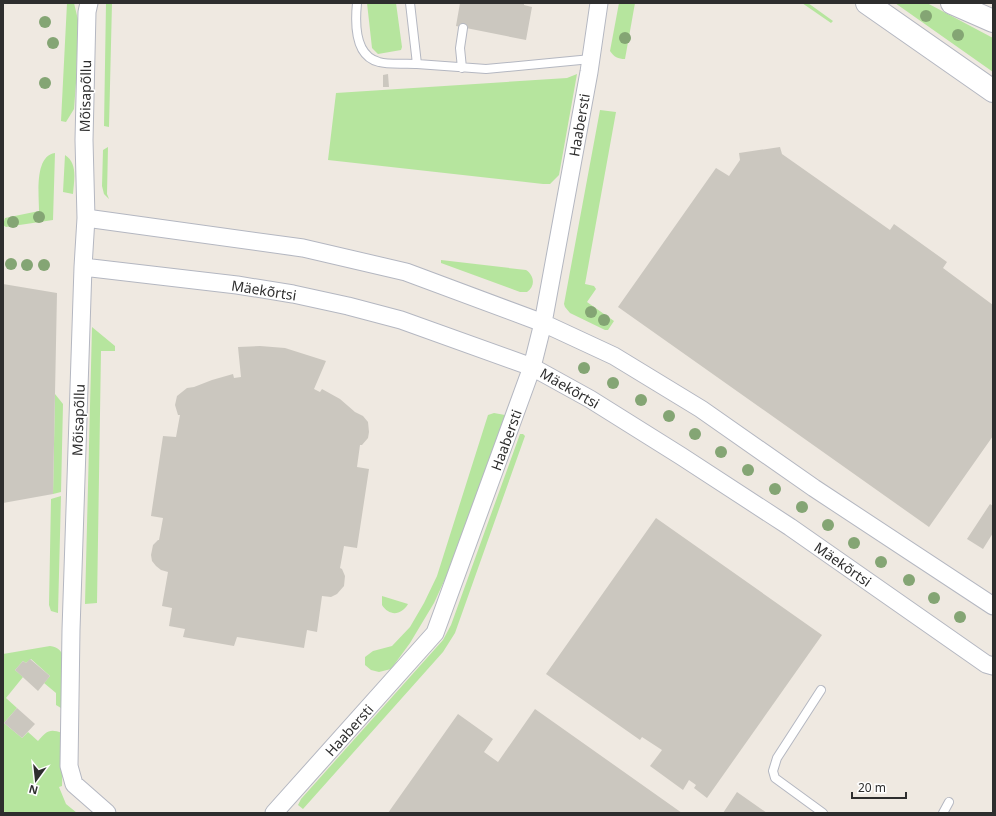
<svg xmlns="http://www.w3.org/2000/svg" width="996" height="816" viewBox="0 0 996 816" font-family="'Noto Sans',sans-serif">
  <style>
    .green { fill: #b6e59e }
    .building { fill: #cbc7bf }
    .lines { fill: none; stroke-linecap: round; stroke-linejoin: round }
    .lane-casing { stroke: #b4b7c1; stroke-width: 10 }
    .street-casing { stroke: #b4b7c1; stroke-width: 19 }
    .secondary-casing { stroke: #b4b7c1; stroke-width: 24 }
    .lane { stroke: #fff; stroke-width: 8 }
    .street { stroke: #fff; stroke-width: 17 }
    .secondary { stroke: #fff; stroke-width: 22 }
    .tree { fill: #84a574 }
    .labels { text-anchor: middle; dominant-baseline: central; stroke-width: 3; stroke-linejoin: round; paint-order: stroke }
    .street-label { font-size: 14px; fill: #2e2e2e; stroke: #fff }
  </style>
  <rect width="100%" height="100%" fill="#efe9e1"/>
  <!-- green -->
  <path class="green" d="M67,3h7l4,17 -2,63 -2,26 -8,13 -5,-1z
    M106,3h6l-3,124 -5,-1z
    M367,3h29l6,44 -1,3 -23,4 -6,-6z
    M619,3h16l-10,56c-7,0 -11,-2 -15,-8z
    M802,3h6l25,18 -2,2z
    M895,3h32l66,35v34z
    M577,74l-18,101 -9,9h-7l-215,-24 8,-67 231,-15z
    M600,110l16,2 -31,172 9,2 2,3 -9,13 27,19 -6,9h-3l-35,-17 -5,-6 -1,-3z
    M108,147l-1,47 2,5 -5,-5 -2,-8 1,-36z
    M55,153l-2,67 -47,7 -3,-2 2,-7 34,-7c0,-16 -5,-55 16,-58z
    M65,155c13,8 9,25 8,39l-10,-2z
    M441,260l85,10c8,5 10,16 1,22h-7l-79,-29z
    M92,327l23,19v5h-14l-4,252 -12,1z
    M55,394l8,10 -2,88 -8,2z
    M494,413l11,2 -54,151 -17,37 -24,40 -19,26 -12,3 -8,-2 -6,-5v-8l8,-6 19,-5 18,-19 14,-24 13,-27 51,-161z
    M520,434h3l2,2 -70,197 -12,19 -140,157 -5,-4 3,-6 142,-159 8,-15z
    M61,496l-3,117 -7,-2 -2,-6 2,-106z
    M382,596l26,8c-7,12 -19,12 -26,1z
    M50,646c8,1 11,4 14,12l-3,50 -5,-3v-12l-12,-10 6,-7 -19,-17 -5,4 -3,-2 -8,9 8,7 -17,21 11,10 -13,15 18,15 6,-6 10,9c8,-9 11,-13 24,-8l1,3 -1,50 -3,1 7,17 11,9h-74v-159z"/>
  <!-- building -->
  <path class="building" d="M460,3h64v2l8,2 -6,33 -70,-14z
    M388,74l1,13h-6v-12z
    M780,147l2,7 108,76 4,-6 53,38 -4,6 50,37v131l-64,91 -311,-220 98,-139 13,8 11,-16 -1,-7z
    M3,284l54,9 -4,201 -50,9z
    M260,346l25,2 41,13 -12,28 6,3 2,-3 18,10 15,13 8,4 5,6 1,10 -1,6 -6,7h-2l-3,22 12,2 -12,79 -13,-2 -4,22 2,1 3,7 -1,10 -7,8 -6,3 -9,-1 -5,36 -10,-2 -3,18 -67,-11 -3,9 -51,-9 2,-8 -16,-3 3,-18 -10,-2 6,-34 -7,-2 -5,-4 -4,-5 -1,-6 2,-10 5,-5h1l4,-22 -12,-2 12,-80 13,1 4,-22h-2l-3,-10 2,-9 10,-8 7,-1 18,-7 21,-6 1,4 7,-1 -3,-30z
    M990,504l3,2v27l-10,16 -16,-10z
    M656,518l166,117 -115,163 -13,-10 2,-3 -7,-5 -6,10 -33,-24 12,-16 -20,-13 -2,3 -94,-66z
    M30,659l20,17 -12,15 -23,-21 8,-9 3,2z
    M17,708l18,16 -13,14 -18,-15z
    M535,709l147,104h-294l70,-99 35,25 -9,13 14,10z
    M737,792l30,21h-44z"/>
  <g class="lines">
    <defs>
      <path id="lane" d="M357,3c-2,20 -3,53 22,59 10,3 28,1 38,2
        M410,3l7,61 69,5 105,-10
        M462,68l-2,-20 3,-20
        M821,690l-44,68 -4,13 2,7 48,35
        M943,813l6,-11"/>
      <path id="street" d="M89,3l-2,9 -3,128 2,78 -3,49 -12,363 -2,136 5,18 33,29
        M86,218l217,30 103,24 137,51 71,33 87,53 113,79 179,118
        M83,267l154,18 56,9 55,12 53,14 131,47 58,32 91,57 109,71 196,137 7,2
        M274,813l161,-180 97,-266 11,-44 46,-251 10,-69"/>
      <path id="secondary" d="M867,3l126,88
        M952,3l41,18"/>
    </defs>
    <!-- lane casing -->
    <use href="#lane" class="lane-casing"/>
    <!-- street casing -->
    <use href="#street" class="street-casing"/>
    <!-- secondary casing -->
    <use href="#secondary" class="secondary-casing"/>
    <!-- lane -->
    <use href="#lane" class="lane"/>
    <!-- street -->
    <use href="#street" class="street"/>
    <!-- secondary -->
    <use href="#secondary" class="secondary"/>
  </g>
  <!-- trees -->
  <g class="tree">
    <circle cx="926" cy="16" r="6"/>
    <circle cx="45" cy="22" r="6"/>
    <circle cx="958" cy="35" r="6"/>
    <circle cx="625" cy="38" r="6"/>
    <circle cx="53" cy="43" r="6"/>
    <circle cx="45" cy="83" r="6"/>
    <circle cx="39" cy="217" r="6"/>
    <circle cx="13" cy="222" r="6"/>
    <circle cx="11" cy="264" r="6"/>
    <circle cx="27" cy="265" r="6"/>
    <circle cx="44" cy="265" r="6"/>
    <circle cx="591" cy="312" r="6"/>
    <circle cx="604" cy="320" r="6"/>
    <circle cx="584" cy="368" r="6"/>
    <circle cx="613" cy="383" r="6"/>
    <circle cx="641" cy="400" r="6"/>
    <circle cx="669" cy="416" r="6"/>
    <circle cx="695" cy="434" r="6"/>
    <circle cx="721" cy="452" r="6"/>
    <circle cx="748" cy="470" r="6"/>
    <circle cx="775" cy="489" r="6"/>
    <circle cx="802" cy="507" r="6"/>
    <circle cx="828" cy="525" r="6"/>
    <circle cx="854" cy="543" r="6"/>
    <circle cx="881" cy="562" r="6"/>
    <circle cx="909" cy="580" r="6"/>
    <circle cx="934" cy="598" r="6"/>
    <circle cx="960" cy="617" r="6"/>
  </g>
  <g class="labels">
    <!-- street labels -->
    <g class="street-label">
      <text transform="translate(85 96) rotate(-89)">Mõisapõllu</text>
      <text transform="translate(579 125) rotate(-80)">Haabersti</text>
      <text transform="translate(264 290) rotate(9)">Mäekõrtsi</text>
      <text transform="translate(570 388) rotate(30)">Mäekõrtsi</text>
      <text transform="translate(78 420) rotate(-88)">Mõisapõllu</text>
      <text transform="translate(506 440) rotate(-70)">Haabersti</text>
      <text transform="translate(843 564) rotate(35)">Mäekõrtsi</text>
      <text transform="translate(349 730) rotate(-48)">Haabersti</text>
    </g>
  </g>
  <!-- border -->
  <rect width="996" height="816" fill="none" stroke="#2e2e2e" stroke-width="8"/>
  <!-- north arrow -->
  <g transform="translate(36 780) rotate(195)" stroke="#ffffff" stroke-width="3" paint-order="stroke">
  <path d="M0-3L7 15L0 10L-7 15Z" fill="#2e2e2e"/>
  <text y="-6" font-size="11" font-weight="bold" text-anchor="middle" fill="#2e2e2e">N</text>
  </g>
  <!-- scale -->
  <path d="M852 792v6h54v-6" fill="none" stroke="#2e2e2e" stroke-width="2"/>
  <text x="858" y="792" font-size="12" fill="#2e2e2e" stroke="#ffffff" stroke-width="3" paint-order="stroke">20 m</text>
</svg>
